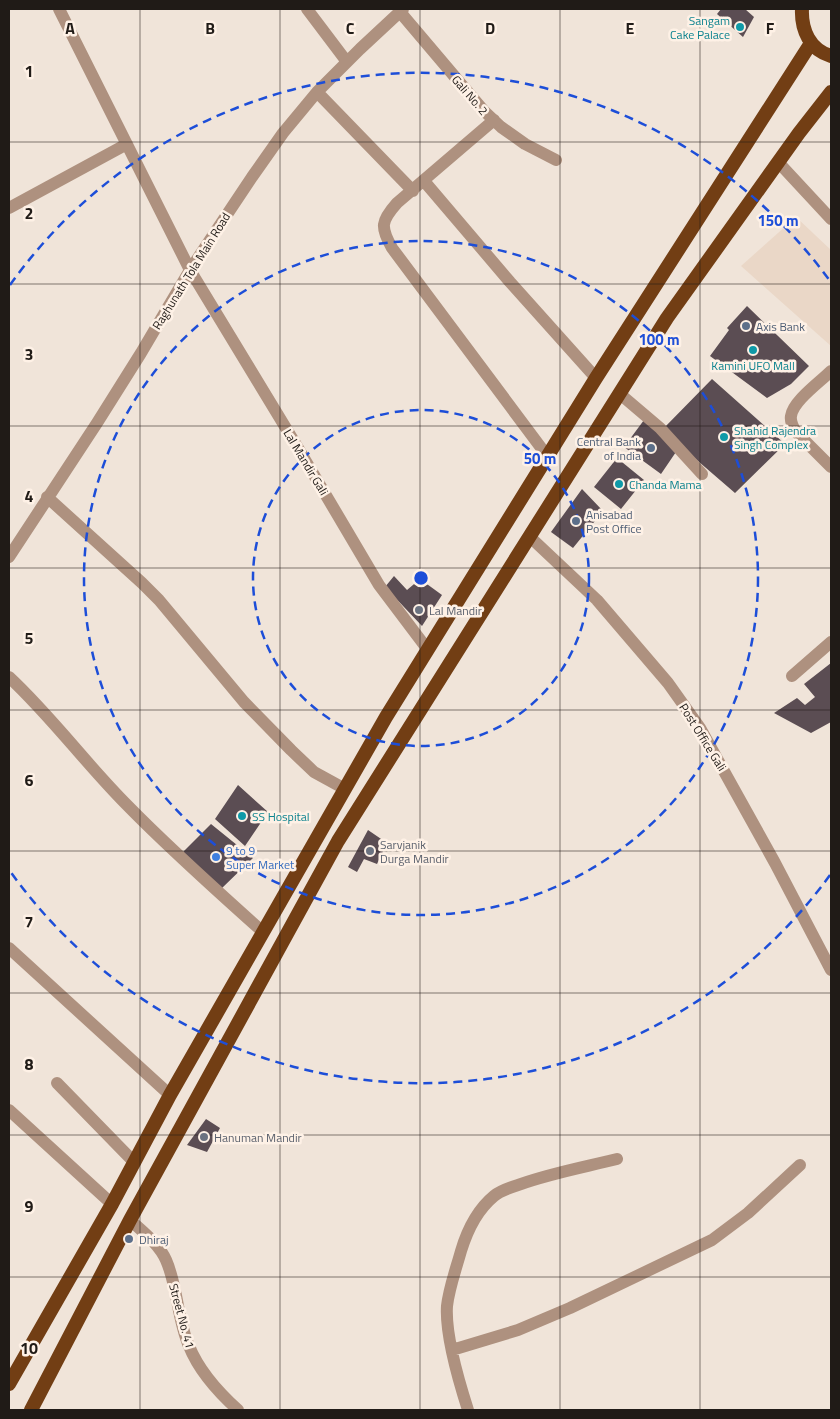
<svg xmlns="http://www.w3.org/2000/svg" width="840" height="1419" viewBox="0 0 840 1419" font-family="'Titillium Web',sans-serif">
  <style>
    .built { fill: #ead7c7 }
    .building { fill: #5b4d53 }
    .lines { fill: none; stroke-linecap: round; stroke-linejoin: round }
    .service { stroke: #ae917f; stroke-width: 12 }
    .minor { stroke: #ae917f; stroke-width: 12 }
    .trunk { stroke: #723e14; stroke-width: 14 }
    .grid { fill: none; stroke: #201b17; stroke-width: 1; stroke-opacity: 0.55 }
    .ring { fill: none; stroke: #1d4ed8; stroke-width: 2.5; stroke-dasharray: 9 6 }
    .culture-dot { fill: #0f9aa8; stroke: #fef1e6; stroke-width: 2 }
    .service-dot { fill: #5c6f8a; stroke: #fef1e6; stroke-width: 2 }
    .worship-dot { fill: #6b7280; stroke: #fef1e6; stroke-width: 2 }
    .shop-dot { fill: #3f7fe0; stroke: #fef1e6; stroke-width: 2 }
    .labels { text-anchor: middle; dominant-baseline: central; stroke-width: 5; stroke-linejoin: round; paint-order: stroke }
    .culture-label { font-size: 12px; fill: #0d838f; stroke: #fef1e6; text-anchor: start }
    .street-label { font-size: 12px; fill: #201b17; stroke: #fef1e6 }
    .service-label { font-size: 12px; fill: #4e5e75; stroke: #fef1e6; text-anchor: start }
    .worship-label { font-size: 12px; fill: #5b616d; stroke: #fef1e6; text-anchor: start }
    .shop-label { font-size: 12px; fill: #366cbe; stroke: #fef1e6; text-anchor: start }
    .grid-label { font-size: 16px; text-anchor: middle; font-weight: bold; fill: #201b17; stroke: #fef1e6; stroke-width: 5; stroke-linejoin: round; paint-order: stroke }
    .centre { fill: #1d4ed8; stroke: #fef1e6; stroke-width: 2.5 }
    .ring-label { font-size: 15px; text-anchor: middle; font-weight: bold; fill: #1d4ed8; stroke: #fef1e6; stroke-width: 5; stroke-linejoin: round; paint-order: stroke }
  </style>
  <rect width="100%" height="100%" fill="#f0e4d9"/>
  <!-- built -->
  <path class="built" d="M796,217l35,33v96l-90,-80z"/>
  <!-- building -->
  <path class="building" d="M721,9h24l9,8 -11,20 -26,-23z
    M747,306l62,60 -18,18 -24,14 -57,-42 19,-26 -2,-2z
    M712,379l73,65 -50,49 -73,-63z
    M644,420l34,29 -17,25 -37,-27z
    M617,458l27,22 -23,29 -27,-22z
    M582,489l21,22 -30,37 -22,-16z
    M394,576l13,14 13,-11 22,16 -20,31 -37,-39z
    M831,663v59l-20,11 -37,-20 23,-15 8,7 10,-8 -11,-13z
    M238,785l30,27 -23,34 -30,-27z
    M211,824l42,34 -31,30 -42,-33z
    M368,830l19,13 -10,21 -13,-5 -7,13 -9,-5z
    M206,1119l14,9 -13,24 -20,-7z"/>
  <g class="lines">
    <!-- service -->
    <path class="service" d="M779,163l52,56
      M831,371c-11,11 -38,30 -40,45 -1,6 2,11 5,16l35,35
      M792,676l39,-34
      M57,1083l77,79
      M9,1110l103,94"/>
    <!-- minor -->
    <path class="minor" d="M59,9l131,261 108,178 81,137 49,65
      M307,9l40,53
      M400,12l83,98 18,17 24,17 31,16
      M317,92l96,99
      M494,120l-97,83c-16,18 -17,24 -5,45l156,209
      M424,181l86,101 86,96
      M9,208l118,-64
      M620,394l40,34 42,46
      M47,497l95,86 17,17 85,102 47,48 23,22 31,17
      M530,537l67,63 71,83 32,45 75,135 56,107
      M9,557l88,-134 44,-70 49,-83 62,-93 31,-44 34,-41 43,-43 43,-40
      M9,677c43,40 77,87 118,128 43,44 90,86 136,127
      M9,948l161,147
      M130,1220c13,12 29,24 36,40 12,27 11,59 23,86 10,25 29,46 49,64
      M452,1350l66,-20 52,-22 142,-68 36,-27 52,-48
      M468,1410c-9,-28 -23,-74 -21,-104 2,-18 9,-37 14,-55 6,-20 16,-41 33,-55 7,-6 18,-9 27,-12 31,-11 64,-17 96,-25"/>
    <!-- trunk -->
    <path class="trunk" d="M802,9c-1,21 8,41 29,47
      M9,1384l103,-180 58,-109 216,-378 210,-339 215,-335
      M31,1410l99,-190 208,-379 329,-523 132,-185 32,-41"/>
  </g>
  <!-- grid -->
  <path class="grid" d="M140,9v1401M280,9v1401M420,9v1401M560,9v1401M700,9v1401M9,142h822M9,284h822M9,426h822M9,568h822M9,710h822M9,851h822M9,993h822M9,1135h822M9,1277h822"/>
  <!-- distance rings -->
  <g class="ring">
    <circle cx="421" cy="578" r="168"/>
    <circle cx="421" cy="578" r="337"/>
    <path d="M830 875A505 505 0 0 1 10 871M10 285A505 505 0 0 1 830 281"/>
  </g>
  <!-- markers -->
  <g class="culture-dot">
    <circle cx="740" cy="27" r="5"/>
    <circle cx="753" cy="350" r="5"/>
    <circle cx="724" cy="437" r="5"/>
    <circle cx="619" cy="484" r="5"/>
    <circle cx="242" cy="816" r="5"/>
  </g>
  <g class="service-dot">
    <circle cx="746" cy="326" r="5"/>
    <circle cx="651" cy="448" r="5"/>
    <circle cx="576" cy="521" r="5"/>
    <circle cx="129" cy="1239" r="5"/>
  </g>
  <g class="worship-dot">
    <circle cx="419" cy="610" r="5"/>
    <circle cx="370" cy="851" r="5"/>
    <circle cx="204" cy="1137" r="5"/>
  </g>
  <circle class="shop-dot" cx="216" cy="857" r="5"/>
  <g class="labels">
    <!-- culture labels -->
    <g class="culture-label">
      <text x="730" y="20" text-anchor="end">Sangam<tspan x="730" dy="14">Cake Palace</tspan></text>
      <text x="753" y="365" text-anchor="middle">Kamini UFO Mall</text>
      <text x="734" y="430">Shahid Rajendra<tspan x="734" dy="14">Singh Complex</tspan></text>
      <text x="629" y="484">Chanda Mama</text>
      <text x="252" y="816">SS Hospital</text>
    </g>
    <!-- street labels -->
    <g class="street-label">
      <text transform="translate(470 95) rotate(49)">Gali No. 2</text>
      <text transform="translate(191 271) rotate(-58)">Raghunath Tola Main Road</text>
      <text transform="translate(306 462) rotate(59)">Lal Mandir Gali</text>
      <text transform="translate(703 737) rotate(58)">Post Office Gali</text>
      <text transform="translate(182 1316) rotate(75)">Street No. 41</text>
    </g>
    <!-- service labels -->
    <g class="service-label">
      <text x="756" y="326">Axis Bank</text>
      <text x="641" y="441" text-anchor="end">Central Bank<tspan x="641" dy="14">of India</tspan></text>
      <text x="586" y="514">Anisabad<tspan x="586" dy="14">Post Office</tspan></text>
      <text x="139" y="1239">Dhiraj</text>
    </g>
    <!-- worship labels -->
    <g class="worship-label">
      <text x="429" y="610">Lal Mandir</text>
      <text x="380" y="844">Sarvjanik<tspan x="380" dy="14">Durga Mandir</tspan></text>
      <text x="214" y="1137">Hanuman Mandir</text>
    </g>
    <!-- shop labels -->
    <g class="shop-label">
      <text x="226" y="850">9 to 9<tspan x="226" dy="14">Super Market</tspan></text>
    </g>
  </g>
  <g class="grid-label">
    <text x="70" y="34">A</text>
    <text x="210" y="34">B</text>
    <text x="350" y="34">C</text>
    <text x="490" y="34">D</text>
    <text x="630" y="34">E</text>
    <text x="770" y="34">F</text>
    <text x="29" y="77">1</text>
    <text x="29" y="219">2</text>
    <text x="29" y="360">3</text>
    <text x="29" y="502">4</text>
    <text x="29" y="644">5</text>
    <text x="29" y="786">6</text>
    <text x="29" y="928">7</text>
    <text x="29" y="1070">8</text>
    <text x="29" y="1212">9</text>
    <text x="29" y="1354">10</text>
  </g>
  <circle cx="421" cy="578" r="8" class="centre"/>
  <g class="ring-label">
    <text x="778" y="226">150 m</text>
    <text x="659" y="345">100 m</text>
    <text x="540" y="464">50 m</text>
  </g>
  <!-- border -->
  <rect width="840" height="1419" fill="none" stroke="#201b17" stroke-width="20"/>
</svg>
